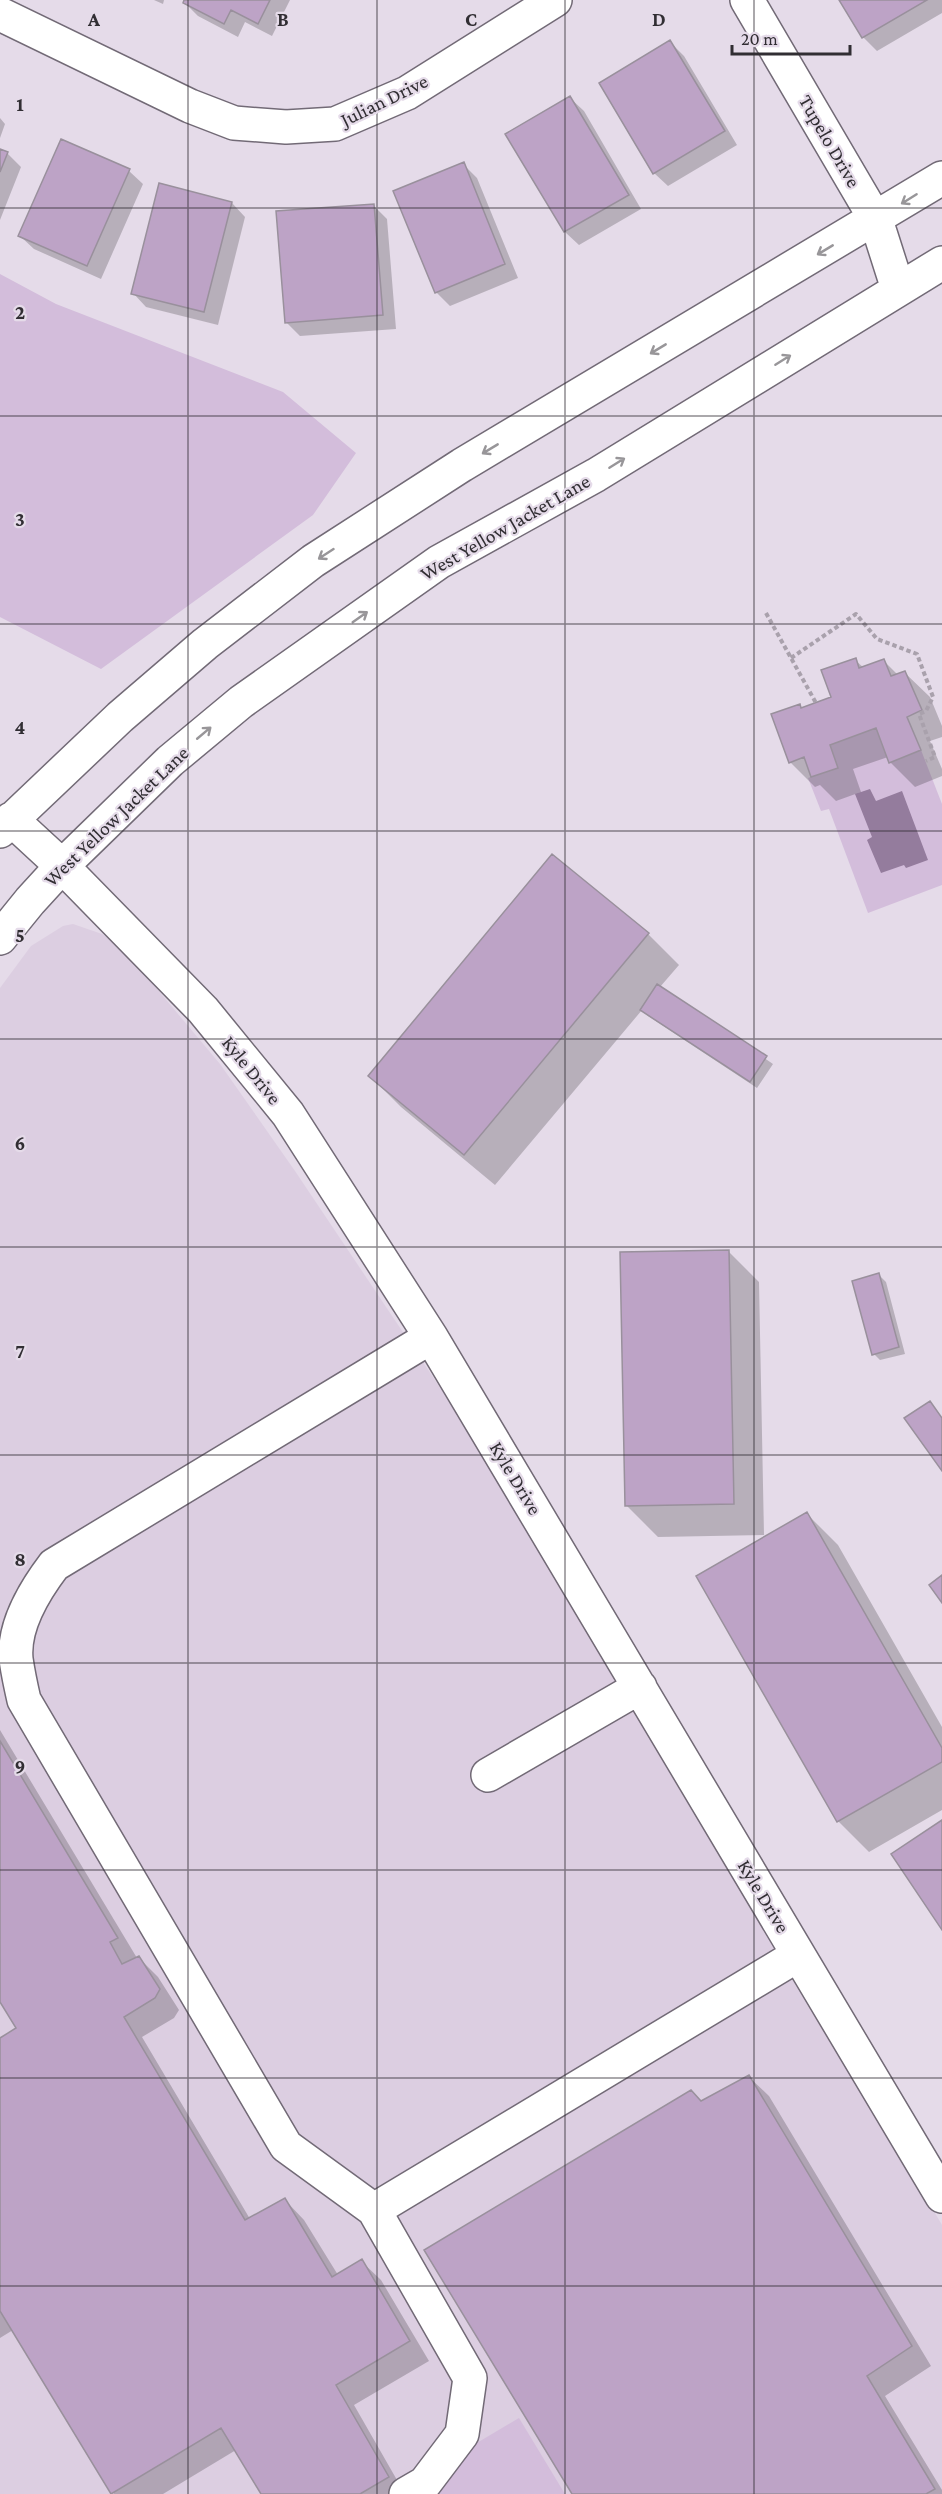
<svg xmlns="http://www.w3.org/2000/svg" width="942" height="2494" viewBox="0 0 942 2494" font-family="'Crimson Pro',serif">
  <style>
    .built { fill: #dccee1 }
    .green { fill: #d3bddb }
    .water { fill: #947c9d }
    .shadow { fill: #0003 }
    .building { fill: #bda3c6; stroke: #99909c; stroke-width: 1.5 }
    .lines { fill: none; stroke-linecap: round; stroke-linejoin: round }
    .minor-casing { stroke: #726a76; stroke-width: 36 }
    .path { stroke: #a9a1ac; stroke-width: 4; stroke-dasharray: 4.5 3; stroke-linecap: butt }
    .minor { stroke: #fff; stroke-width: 33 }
    .oneway { stroke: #989699 }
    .grid { fill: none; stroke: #312e33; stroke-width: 1.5; stroke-opacity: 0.55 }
    .labels { text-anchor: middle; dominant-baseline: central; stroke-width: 4.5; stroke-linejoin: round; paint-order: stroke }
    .street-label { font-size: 20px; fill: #312e33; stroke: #e5dbe9 }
    .grid-label { font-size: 20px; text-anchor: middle; font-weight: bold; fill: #312e33; stroke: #e5dbe9; stroke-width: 4.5; stroke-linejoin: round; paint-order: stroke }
  </style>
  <rect width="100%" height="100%" fill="#e5dbe9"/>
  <!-- built -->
  <path class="built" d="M73,924l29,10 12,8 22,22 84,100 75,107 148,221 139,221 360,612v269h-942v-1506l31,-42 32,-20z"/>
  <!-- green -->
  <path class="green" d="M0,274l56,30 227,88 73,61 -43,62 -212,154 -101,-52z
    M876,728l13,35 32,-13 21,54v81l-74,28 -39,-104 -8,2 -13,-33 29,-10 -7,-23z
    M519,2418l46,76h-174z"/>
  <!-- water -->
  <path class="water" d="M870,789l6,12 26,-10 26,69 -22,8 -2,-3 -23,8 -14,-33 5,-3 -17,-43z"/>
  <!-- shadow -->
  <path class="shadow" d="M154,0h10l-1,4z
    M186,0h104l-18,36 -27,-14 -7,15 -40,-21 -13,-13z
    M841,0h101v13l-65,38 -14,-14z
    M670,42l14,14 53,89 -69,41 -14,-13z
    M570,98l14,13 57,98 -62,36 -14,-13 -58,-97z
    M0,118l5,6 -5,14z
    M0,150l7,3 14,14 -21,53z
    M463,164l14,14 41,100 -68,28 -14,-14z
    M129,171l14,13 -42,95 -67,-30 -14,-13z
    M232,203l13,14 -27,108 -72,-18 -13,-14z
    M374,206l13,13 9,110 -96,7 -14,-14z
    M855,660l9,8 20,-7 14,14 7,-2 25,24 12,29v11l-12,4 12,28v7l-27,11 -25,-25 -2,-5 -35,12 8,23 -25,9 -16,-16 -5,2 -25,-25 10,-57 3,4 30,-11z
    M648,934l31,31 -19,22 113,77 -16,24 -109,-72 -6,-6 -147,175 -94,-78 -31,-31z
    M728,1251l31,31 5,253 -106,2 -31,-31z
    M879,1275l7,7 19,72 -25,6 -6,-6z
    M807,1514l31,31 104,182v83l-73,42 -31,-31z
    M0,1730l137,228h2l19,19 21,33 -5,8 -32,19 108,182 35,-19 19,20 34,55 23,-14 20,19 48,81 -75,44 51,89h-142l-27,-44 -73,44h-49l-101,-164 -13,8v-299l18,-10 -18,-30z
    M749,2077l20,19 162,270 -46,30 57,94v4h-369l128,-391z"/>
  <!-- building -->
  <path class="building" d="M184,0h86l-12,24 -27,-14 -7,14 -41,-21z
    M839,0h88l-65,38z
    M670,40l55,91 -72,43 -54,-91z
    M570,96l59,99 -65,37 -59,-98z
    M61,139l69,30 -43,97 -69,-30z
    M0,149l8,3 -8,20z
    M464,162l41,102 -70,29 -42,-102z
    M159,183l73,19 -28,110 -73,-18z
    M374,204l9,111 -98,8 -9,-112z
    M856,658l3,10 25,-9 7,17 14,-5 17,39 -15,7 14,33 -32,13 -13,-35 -46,17 8,23 -27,9 -7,-20 -15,6 -18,-49 29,-10 1,4 30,-11 -10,-27z
    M552,854l97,79 -185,222 -96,-79z
    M657,984l110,72 -17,26 -110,-72z
    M729,1250l5,254 -109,2 -5,-254z
    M879,1273l20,74 -27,8 -20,-74z
    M930,1401l12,17v53l-38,-53z
    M807,1512l135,236v14l-105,60 -141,-246z
    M942,1575v28l-13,-18z
    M0,1741l118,197 -8,4 12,22 17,-8 21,33 -5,9 -31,19 121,203 40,-22 47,79 30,-18 48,82 -74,44 53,92 -29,17h-99l-40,-66 -110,66 -111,-183v-273l16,-10 -16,-26z
    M942,1820v110l-51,-76z
    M749,2075l163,271 -45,30 68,113 -9,5h-354l-148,-244 267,-160 10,11z"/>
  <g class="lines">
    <defs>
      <path id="minor" d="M747,0l129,220 22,69
        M0,14l190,92 44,17 52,4 49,-3 72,-31 148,-93
        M11,819l51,47 141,144 85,104 143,223 511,859
        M0,831l120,-114 85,-73 108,-83 149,-96 480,-287
        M0,938l30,-37 32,-35 108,-105 71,-59 198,-140 157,-87 346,-212
        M488,1775l152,-88
        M374,2210l424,-255
        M406,2494l19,-11 37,-49 8,-56 -96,-168 -88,-64 -262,-446c-3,-13 -6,-27 -8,-41 -3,-33 19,-69 38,-94l377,-228"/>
    </defs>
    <!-- minor casing -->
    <use href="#minor" class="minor-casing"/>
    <!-- path -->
    <path class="path" d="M766,613l50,90
      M791,658l65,-44 21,25 40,15 16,43 -7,14 -7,3 16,43 -9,4"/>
    <!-- minor -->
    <use href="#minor" class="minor"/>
  </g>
  <!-- one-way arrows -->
  <defs><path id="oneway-shaft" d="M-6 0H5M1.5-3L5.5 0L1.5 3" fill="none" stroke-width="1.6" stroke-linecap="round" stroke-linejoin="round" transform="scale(1.5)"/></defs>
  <g class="oneway">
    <use href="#oneway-shaft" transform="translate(909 199) rotate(148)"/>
    <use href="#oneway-shaft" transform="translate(825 250) rotate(149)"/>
    <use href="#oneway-shaft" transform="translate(658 349) rotate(149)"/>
    <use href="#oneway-shaft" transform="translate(783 360) rotate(-32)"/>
    <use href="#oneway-shaft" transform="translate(490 449) rotate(149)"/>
    <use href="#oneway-shaft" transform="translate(617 463) rotate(-32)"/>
    <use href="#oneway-shaft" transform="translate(326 554) rotate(147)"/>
    <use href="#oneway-shaft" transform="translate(360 617) rotate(-35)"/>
    <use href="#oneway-shaft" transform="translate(204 733) rotate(-40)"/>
  </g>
  <!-- grid -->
  <path class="grid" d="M188,0v2494M377,0v2494M565,0v2494M754,0v2494M0,208h942M0,416h942M0,624h942M0,831h942M0,1039h942M0,1247h942M0,1455h942M0,1663h942M0,1870h942M0,2078h942M0,2286h942"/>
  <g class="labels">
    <!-- street labels -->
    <g class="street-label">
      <text transform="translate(384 100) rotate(-26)">Julian Drive</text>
      <text transform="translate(830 141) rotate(60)">Tupelo Drive</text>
      <text transform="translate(505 527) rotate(-30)">West Yellow Jacket Lane</text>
      <text transform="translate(116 816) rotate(-44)">West Yellow Jacket Lane</text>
      <text transform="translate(252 1070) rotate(51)">Kyle Drive</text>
      <text transform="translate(516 1478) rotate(59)">Kyle Drive</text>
      <text transform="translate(764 1896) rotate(59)">Kyle Drive</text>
    </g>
  </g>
  <g class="grid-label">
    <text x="94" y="26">A</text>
    <text x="283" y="26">B</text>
    <text x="471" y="26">C</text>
    <text x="659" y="26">D</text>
    <text x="20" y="111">1</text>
    <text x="20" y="319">2</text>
    <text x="20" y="526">3</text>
    <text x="20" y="734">4</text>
    <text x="20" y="942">5</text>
    <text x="20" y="1150">6</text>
    <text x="20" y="1358">7</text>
    <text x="20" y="1566">8</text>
    <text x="20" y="1773">9</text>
  </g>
  <!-- scale -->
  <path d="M732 45v9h118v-9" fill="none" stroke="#312e33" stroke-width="3"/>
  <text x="741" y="45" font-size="18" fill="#312e33" stroke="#e5dbe9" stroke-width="4.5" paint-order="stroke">20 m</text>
</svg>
